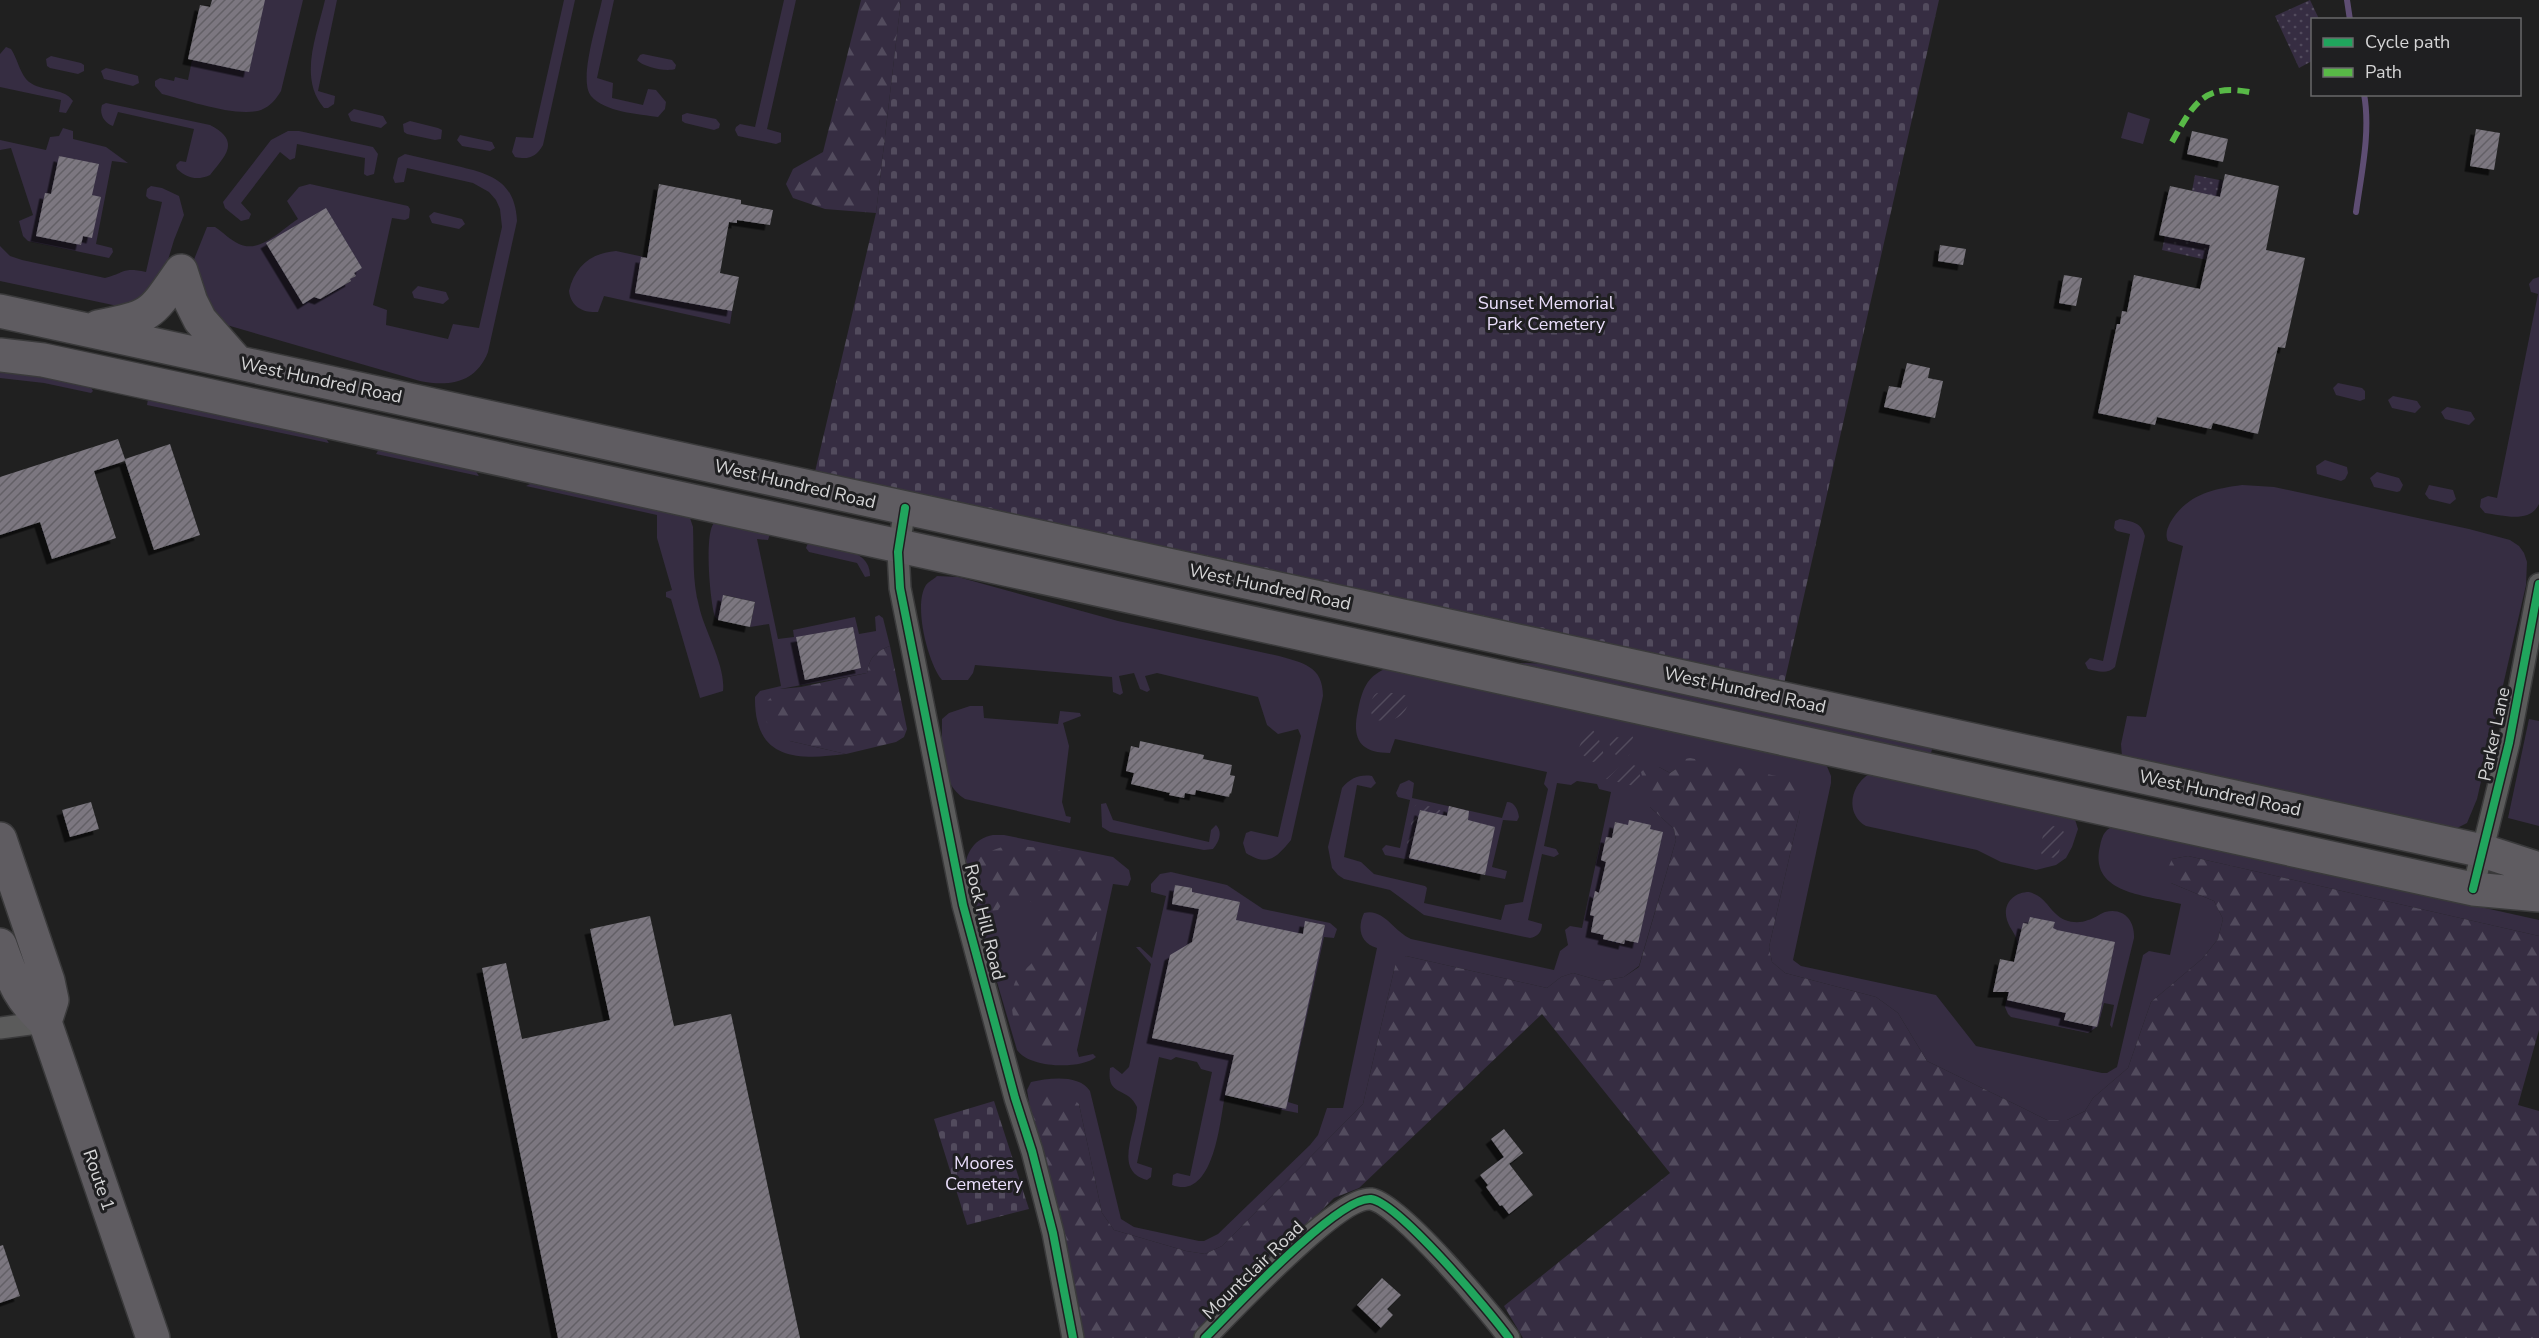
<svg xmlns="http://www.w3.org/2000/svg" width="2539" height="1338" viewBox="0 0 2539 1338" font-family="'Nunito Sans',sans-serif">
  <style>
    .grass { fill: #362d42 }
    .forest { fill: url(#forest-firs) }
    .cemetery { fill: url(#cemetery-stones) }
    .park { fill: url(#park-dots) }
    .garden { fill: url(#garden-furrows) }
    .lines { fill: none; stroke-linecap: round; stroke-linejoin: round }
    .stream { stroke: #5e4d73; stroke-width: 6 }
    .building { fill: url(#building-hatch); filter: url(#shadow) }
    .street-casing { stroke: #3a3a3b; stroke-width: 24 }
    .primary-casing { stroke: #3a3a3b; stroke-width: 36 }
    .street { stroke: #5b5b5b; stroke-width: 21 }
    .primary { stroke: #5f5c61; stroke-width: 33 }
    .quiet { stroke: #58b947; stroke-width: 6; stroke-dasharray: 12 6; stroke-linecap: butt }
    .cycleway-casing { stroke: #1f1f21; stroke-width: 11 }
    .cycleway { stroke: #20a55d; stroke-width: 8 }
    .labels { text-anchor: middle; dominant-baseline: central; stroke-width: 6; stroke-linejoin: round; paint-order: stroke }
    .park-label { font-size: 18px; fill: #eadefb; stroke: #1f1f21 }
    .street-label { font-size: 18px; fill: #d5d5d6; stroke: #1f1f21 }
  </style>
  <defs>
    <pattern id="forest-firs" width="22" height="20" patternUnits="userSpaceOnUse" patternTransform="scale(1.5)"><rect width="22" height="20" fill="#362d42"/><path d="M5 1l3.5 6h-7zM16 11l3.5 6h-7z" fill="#524b5d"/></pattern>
    <pattern id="cemetery-stones" width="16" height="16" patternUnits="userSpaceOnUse" patternTransform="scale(1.5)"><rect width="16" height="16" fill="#362d42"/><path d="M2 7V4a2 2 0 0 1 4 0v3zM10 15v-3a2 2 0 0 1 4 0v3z" fill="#524b5d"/></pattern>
    <pattern id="park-dots" width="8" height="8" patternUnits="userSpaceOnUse" patternTransform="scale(1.5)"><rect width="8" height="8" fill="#362d42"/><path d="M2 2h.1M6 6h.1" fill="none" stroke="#524b5d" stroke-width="1.8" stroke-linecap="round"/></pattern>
    <pattern id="garden-furrows" width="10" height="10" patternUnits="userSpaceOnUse" patternTransform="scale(1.5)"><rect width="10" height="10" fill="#362d42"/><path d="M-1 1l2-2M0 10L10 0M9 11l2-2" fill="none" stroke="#524b5d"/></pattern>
    <pattern id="building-hatch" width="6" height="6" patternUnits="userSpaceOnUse" patternTransform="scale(1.5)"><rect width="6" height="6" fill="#7b7780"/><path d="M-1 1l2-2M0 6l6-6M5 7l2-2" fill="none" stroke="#636166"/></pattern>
    <filter id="shadow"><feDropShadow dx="-5.5" dy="5.5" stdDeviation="0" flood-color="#0009"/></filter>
  </defs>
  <rect width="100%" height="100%" fill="#202020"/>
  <!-- grass -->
  <path class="grass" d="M218,0h85l-22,91c-5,8 -10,15 -20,19 -24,8 -74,-10 -99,-16l-7,-8v-5l5,-3 14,3 1,-4 13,3 4,-20z
    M325,0h12l-19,91 17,5 -1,8 -6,4h-4c-26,-30 -7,-73 1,-108z
    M564,0h11l-32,145c-7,12 -14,15 -28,12l-3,-5 4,-15 17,1z
    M602,0h12l-17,78 16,5 -1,15 31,7 5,-16 8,1 10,12 -1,7 -7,8c-19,-3 -54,-5 -67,-21 -13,-16 7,-76 11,-96z
    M784,0h12l-29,129 14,4v9l-5,2 -38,-8 -3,-6 1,-3 4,-3 15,3z
    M6,47l5,2c6,9 8,21 15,30 12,14 37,7 47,22l-7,12 -7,-1 2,-12 -61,-13v-33z
    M643,54l29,6 4,5 -1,4c-9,3 -32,-2 -38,-9l3,-5z
    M51,56l30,7 3,2v6l-6,3 -28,-6 -3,-2 -1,-7z
    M106,68l29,7 3,1 1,7 -6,3 -29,-7 -3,-8z
    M106,103l104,22c31,16 16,30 0,50 -13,6 -23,3 -33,-6l-1,-4 4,-4 6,1 8,-33 -76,-17 -5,14c-9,-3 -14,-12 -11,-21z
    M354,109l29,7 4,7 -6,5 -30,-7 -3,-7z
    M2128,112l22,7 -7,25 -22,-6z
    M687,113l29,6 4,5 -1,4 -5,2 -29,-7 -3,-2v-6z
    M410,121l28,7 4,2 -1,9 -6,1 -28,-6 -3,-2 -1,-8z
    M63,128l10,3v8l33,8 22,16 -16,-2 -16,83 16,4 1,4 -4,6 -81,-17 -5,-5 -4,-15 14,-6 -22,-67 -11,2v-10l46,10 4,-13 9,-1z
    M288,131h11l74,16 5,7 -4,20 -7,2 -3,-2 1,-16 -68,-14 -2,14 -5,2 -10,-8 -39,51 10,11 -2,5 -8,2 -16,-13 -2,-6 48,-62z
    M460,135l32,7 3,6 -5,3 -28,-5 -5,-6z
    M405,154c17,4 35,8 52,12 34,8 58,15 60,55l-29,131c-12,31 -39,35 -68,29l-207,-60 -20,-59 14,-35h8c8,5 15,13 24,17 21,10 43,-15 59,-25l-11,-18 12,-14 11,-3 98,22 2,3 -1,9 -4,2 -13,-2 -19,87 14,5 -1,15 62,14 5,-15 26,4 23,-101 -2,-18 -4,-9 -7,-8 -16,-9 -66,-15 -3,14 -9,1 -2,-5 5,-20z
    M151,186l11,2 17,8 5,19 -10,25 -15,50 -32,18 -127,-27v-35l10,10 12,4 83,18c21,-5 16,-11 41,-6l16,-70 -13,-3 -3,-3 1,-7z
    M434,212l28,7 3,5 -6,5 -27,-6 -3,-7z
    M616,251l84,18 32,42 -2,13 -126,-28 -6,16c-15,1 -27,-5 -29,-21 6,-25 22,-38 47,-40z
    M2539,277v227c-9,20 -37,11 -54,9l-5,-6 1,-8 7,-3 9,2 41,-204 -7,-2 -2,-8 4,-5z
    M418,286l28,6 3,7 -6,5 -29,-6 -2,-6z
    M0,370l90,16 3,5 -2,2 -47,-10 -44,-5z
    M2338,383l24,5 3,3v8l-5,2 -24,-6 -3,-7z
    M2393,396l24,5 4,6 -6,6 -23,-5 -4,-8z
    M153,398l172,39 4,6 -182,-38 1,-6z
    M2447,407l24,5 4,7 -6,6 -24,-6 -4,-7z
    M379,449l96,21 4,6 -103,-22z
    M2325,460l22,7 1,6 -3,6 -4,2 -24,-7 -1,-8z
    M2377,472l22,6 4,7 -3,6 -3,1 -23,-5 -4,-9z
    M534,482l156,36 3,9c1,26 -1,54 6,79 5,24 27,60 24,85l-23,7 -29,-99 -5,-2v-5l6,-2 -15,-52v-23l-131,-29z
    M2242,485l32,2 195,42 41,11 9,6 5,7 3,9 -1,23 -49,214 -10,24 -16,8 -329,-74 -1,-13 6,-28 19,1 37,-171 -15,-5c-3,-6 -1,-12 2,-18 16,-28 42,-34 72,-38z
    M2429,485l24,5 3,9 -6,5 -21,-5 -4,-5z
    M2120,519c13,3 21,3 25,17l-30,131c-8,8 -18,4 -27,2l-3,-6 5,-5 13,3 27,-127 -13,-3 -3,-3 1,-7z
    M718,522l52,12 -2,6 -11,-1 21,100 16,-2 -1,-7 62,-13 4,17 17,-3 -1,-14 4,-2 4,3 7,28c-15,6 -20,11 -23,27l-87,16 10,52 56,13c-48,6 -92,7 -91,-57l5,-6 21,-5 -12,-62 -19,3 5,-25 -31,-7 -6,25 -3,-3c-5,-15 -11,-83 -1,-94z
    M808,543c21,4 63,4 62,33l-5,1 -8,-14 -48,-11 -3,-4z
    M937,576l21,1 160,44 161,35c24,7 44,10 44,40l-32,144c-15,18 -23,27 -45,13l-3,-10 3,-10 5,-2 27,6 23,-101 -3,-7 -20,5 -11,-9 -9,-28 -101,-24 -12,3 5,14 -3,2 -7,-3 -6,-16 -15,3 4,17 -3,2 -7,-3 -1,-15 -137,-12 -2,8 -5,7h-26c-14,-17 -29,-75 -16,-95 2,-3 8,-6 11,-9z
    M1521,663l35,1 377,82 -2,7h-31l-381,-81z
    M1385,669h14l427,95 5,12v7l-38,177 8,6 135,29 40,51 126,27h5l10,-6 26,-112 6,-4 21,4 11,-51c-31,-9 -93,-9 -81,-58 2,-11 6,-19 17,-20l422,94v16l-351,-80 -16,3 -1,24 43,18 9,18 -5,20 -16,20 -51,43 -23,66 -35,30 -8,13 -18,9h-20l-120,-59 -29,-48 -22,-16 -91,-24 -13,-11 -3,-15 31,-137 -124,-41 -6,4 -11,-6 -9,40 24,22 2,11 -37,126 -15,11 -23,4 -28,-8 -12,4 -14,11 -141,-32 -11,10 -32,138 -141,142 -17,8 -19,-3 -72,-21 -12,-17 -23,-109c-24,-9 -42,-17 -47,16l-5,-30 4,-8c18,-4 48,-8 59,9l31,128 13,8 65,14h5l14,-7 92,-89 8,-10 9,-27h16l34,-160c-17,-5 -20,-20 -13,-35 20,-5 30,19 47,26l143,31 6,-19 8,-6 -3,-15 5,-4 12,2 29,-136 -12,-3 -2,-5 -20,-3 -6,4 -14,-2 -13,63 12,3 3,5 -5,3 -12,-3 -14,66 14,4c0,8 -5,13 -12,14l-106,-23 -34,-25 -46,-11 -6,-4 -6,-7 -4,-21 14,-59c8,-10 18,-14 30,-12l4,7 -5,5 -14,-3 -13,72 17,5 13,12 51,12 2,2 -3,15 77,17 4,-15 18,-3 25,-113 -4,-5 3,-12 -152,-33 -5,14c-32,0 -38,-16 -32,-43 4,-19 8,-33 27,-41z
    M970,706h13l1,12 74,6 2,-13 20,2 1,3 -18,7 6,23 -7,56 4,14 5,1 -1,6 -105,-24c-26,-16 -23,-52 -23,-80l7,-6z
    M2529,719l10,2v105l-31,-8z
    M1869,774l205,42 4,13 -6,18 -6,11 -10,7 -20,5 -35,-8 -24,-12 -111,-24c-21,-12 -16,-40 3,-52z
    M1409,780l5,3 -2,15 90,20 5,-16c8,0 11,8 12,15l-2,4 -14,-1 -11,47 15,4 -2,8 -120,-24 -3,-6 4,-4 14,3 10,-48 -12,-3 -2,-4 4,-9z
    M1106,803l7,17 96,22 2,-12 5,-5c7,7 3,17 -3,24l-9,1 -94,-18 -8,-5 -1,-23z
    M993,835h11l109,22 16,13 2,9 -3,7 -15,-2 -36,166 2,7 14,-3 3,3c-16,13 -67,11 -79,-7l-53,-180c3,-19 10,-31 29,-35z
    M1171,872l56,13 36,24 67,14 7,6 -3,9 -10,-1 -36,165 10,3v8l-36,-7 1,-3 -38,-8c-5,26 -11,106 -53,90l1,-10 4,-2 13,3 22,-104 -11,-3 -4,-7 -21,-5 -5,3 -12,-3 -22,106 15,5 -1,9 -4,3c-35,-9 -10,-50 -10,-73 -9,-21 -31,-9 -27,-39l3,-1 9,7 7,-7 22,-103 -15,-17h4l12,11 14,-62 -15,-4v-8l9,-10z
    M2029,892c19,5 20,21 36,28 8,3 16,3 23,0 6,-1 11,-6 17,-8 19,-5 30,9 29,26l-22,90 -2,-3 4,-20 -10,-2 -6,23 -10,7 -77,-16 -3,-3 -3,-7c4,-20 10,-41 12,-61 1,-11 -7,-16 -10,-26 -5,-16 7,-28 22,-28z"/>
  <!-- forest -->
  <path class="forest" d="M861,0h40l-25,213 -51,-4 -32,-11 -7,-14 7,-15 30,-17z
    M890,646l17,83 -3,8 -8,5 -50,12 -56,-13 -26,-21 -1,-15 17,-16 21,-2 66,-14c3,-16 8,-21 23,-27z
    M1690,758l91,19 14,6 5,13v14l-31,137 3,15 13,11 91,24 22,16 29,48 120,59h20l18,-9 8,-13 35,-30 23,-66 51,-43 16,-20 5,-20 -9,-18 -43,-18 -3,-15 4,-9 16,-3 351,80v94l-21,75 21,6v227h-1016l-19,-32 166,-133 -128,-159 -183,174 -25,10 -140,140h-112l-50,-218c0,-4 0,-12 2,-15 11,-17 34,-11 45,-1l23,109 12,17 72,21 19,3 17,-8 141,-142 32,-138 4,-7 7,-3 141,32 14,-11 12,-4 28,8 23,-4 15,-10 37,-127 -2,-11 -24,-22 -9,-35 7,-6 11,1 11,6 6,-4 4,-9z
    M1009,845c24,3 81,4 94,25 3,4 2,12 3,18l-27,134 -9,12 -10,3 2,13 -5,6c-10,0 -22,-1 -30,-9 -15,-14 -20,-52 -10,-69 4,-8 16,-12 18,-21 4,-16 5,-39 -1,-54l-19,-6 -10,2 -7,11 -9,2 -12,-6c-9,-39 -11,-49 32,-61z"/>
  <!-- cemetery -->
  <path class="cemetery" d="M901,0h1038l-155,684 -970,-208 62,-263z
    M994,1101l35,108 -62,16 -33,-106z"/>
  <!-- park -->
  <path class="park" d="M2310,0l9,19 -7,1v41l-13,7 -24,-52z
    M2195,175l29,6 -17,79 -45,-10 3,-14 32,-44 -5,-1z"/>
  <!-- garden -->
  <path class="garden" d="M1377,693h21l12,4c-3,19 -16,26 -34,23 -8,-6 -7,-22 1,-27z
    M1590,727c8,7 13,21 14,30l-4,4 -7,1 -13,-9 -1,-5 7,-20z
    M1628,733l5,4 -4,18 -9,4 -9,-9 -2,-8 7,-5 6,1z
    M1629,763l9,4 3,13 -3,7 -32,-8 16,-14z
    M1418,804l19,4 10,8 -27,-6 -11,48 -4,-4 10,-48z
    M2053,826l7,2 4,4 -6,24 -4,2 -12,-3 -2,-5 4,-20z"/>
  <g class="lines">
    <!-- stream -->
    <path class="stream" d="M2347,0l3,20
      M2356,212c5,-37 15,-80 8,-118"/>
  </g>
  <!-- building -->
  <path class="building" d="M212,0h53l-16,72 -61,-13 12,-54 10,2z
    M2476,129l24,4 -6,37 -24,-4z
    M2192,131l36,8 -5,23 -36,-8z
    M59,156l40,8 -7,31 9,2 -9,41 -9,-2 -2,9 -45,-9 9,-43 6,1z
    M2225,174l54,12 -13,64 39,8 -20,90 -7,-1 -20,87 -45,-11 -2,6 -54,-12 -2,8 -57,-12 19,-89h3l2,-13 5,1 7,-37 66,14 10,-44 -51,-10 11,-49 50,11z
    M659,184l82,16v4l32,6 -3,15 -33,-5v3l-8,-1 -9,51 19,4 -7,34 -97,-18 6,-36 6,1z
    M326,208l36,60 -8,5 2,3 -6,3 1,2 -31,18 -6,-2 -11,7 -37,-61z
    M1940,245l26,4 -3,16 -25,-4z
    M2064,275l18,3 -6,28 -17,-3z
    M1907,363l23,5 -2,10 15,3 -8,37 -51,-11 5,-21 12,2z
    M118,439l7,20 45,-15 30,91 -46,15 -29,-89 -31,10 22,67 -64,21 -12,-37 -40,13v-58z
    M723,595l32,7 -5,25 -32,-7z
    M853,627l8,41 -56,12 -9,-43z
    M1140,741l64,14 -1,4 29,6 -2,10 5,1 -4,18 -1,-1 -1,4 -33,-7 -1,5 -10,-2 -1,5 -15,-3 1,-2 -39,-9 3,-11 -8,-2 5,-25 8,2z
    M91,802l8,27 -29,8 -8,-27z
    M1449,806l20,5 -1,9 27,7 -10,48 -76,-17 11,-48 27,6z
    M1629,820l22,5 -1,4 13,3 -25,111 -13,-3 -1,4 -21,-5 1,-4 -13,-3 3,-16 -4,-1 5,-24 4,2 7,-31 -5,-2 5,-23 6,1 3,-16 13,3z
    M1175,885l17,3v4l48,10 -4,18 67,14 2,-13 20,4 -39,184 -61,-14 9,-40 -82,-17 18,-83 22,-13 7,-33 -27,-5z
    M650,916l24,110 57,-12 69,324h-242l-76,-370 24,-5 16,76 88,-19 -20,-91z
    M2030,917l25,5 -2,6 4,2 58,12 -18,85 -33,-7 2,-7 -59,-13 2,-8h-16l7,-33 14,3 9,-39 5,1z
    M1504,1129l19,24 -14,11 -18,-25z
    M1504,1157l29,38 -24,19 -7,-9 -2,1 -14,-19 2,-2 -8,-10z
    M3,1245l17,51 -20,7v-57z
    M1382,1278l19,17 -14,14 6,6 -12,13 -24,-23z"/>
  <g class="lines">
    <defs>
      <path id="street" d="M905,508l-7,44 2,36 63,317 52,193 17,53 21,82 20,105
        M2473,889l36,-146 30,-159
        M0,1028l45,-6
        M1205,1338c27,-27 133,-142 166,-139 28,4 119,113 138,139"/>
      <path id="primary" d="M181,271l10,31 9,18 37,42
        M0,311l2483,540 56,18
        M98,327c54,-11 52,-11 83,-56
        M0,355l43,5 154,33 2276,496 66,6
        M0,839l48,142 4,19 -7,22
        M0,945c13,35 17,51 45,77l108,316"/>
    </defs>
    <!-- street casing -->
    <use href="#street" class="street-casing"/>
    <!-- primary casing -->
    <use href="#primary" class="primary-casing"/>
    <!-- street -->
    <use href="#street" class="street"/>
    <!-- primary -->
    <use href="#primary" class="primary"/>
    <!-- quiet -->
    <path class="quiet" d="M2172,142c22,-39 32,-60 82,-49"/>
    <defs>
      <path id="cycleway" d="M905,508l-7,44 2,36 63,317 52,193 17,53 21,82 20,105
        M2473,889l36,-146 30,-159
        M1205,1338c27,-27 133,-142 166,-139 28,4 119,113 138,139"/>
    </defs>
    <!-- cycleway casing -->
    <use href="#cycleway" class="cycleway-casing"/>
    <!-- cycleway -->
    <use href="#cycleway" class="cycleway"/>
  </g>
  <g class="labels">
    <!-- park labels -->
    <g class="park-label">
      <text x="1546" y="303">Sunset Memorial<tspan x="1546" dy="21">Park Cemetery</tspan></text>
      <text x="984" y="1163">Moores<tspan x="984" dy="21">Cemetery</tspan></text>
    </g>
    <!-- street labels -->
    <g class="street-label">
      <text transform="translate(321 380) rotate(12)">West Hundred Road</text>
      <text transform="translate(795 484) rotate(13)">West Hundred Road</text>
      <text transform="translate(1270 587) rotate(12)">West Hundred Road</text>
      <text transform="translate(1745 690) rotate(12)">West Hundred Road</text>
      <text transform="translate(2494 734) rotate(-78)">Parker Lane</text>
      <text transform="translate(2220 793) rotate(12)">West Hundred Road</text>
      <text transform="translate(985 922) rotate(76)">Rock Hill Road</text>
      <text transform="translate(99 1180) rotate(71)">Route 1</text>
      <text transform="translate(1253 1270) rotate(-44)">Mountclair Road</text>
    </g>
  </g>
  <!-- legend -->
  <rect x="2311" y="18" width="210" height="78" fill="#1f1f21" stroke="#686869" stroke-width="1.5"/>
  <rect x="2323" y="38" width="30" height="9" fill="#20a55d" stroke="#686869" stroke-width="1.5"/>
  <text x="2365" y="48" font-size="18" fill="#d5d5d6">Cycle path</text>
  <rect x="2323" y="68" width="30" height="9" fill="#58b947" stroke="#686869" stroke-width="1.5"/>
  <text x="2365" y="78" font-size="18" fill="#d5d5d6">Path</text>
</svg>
